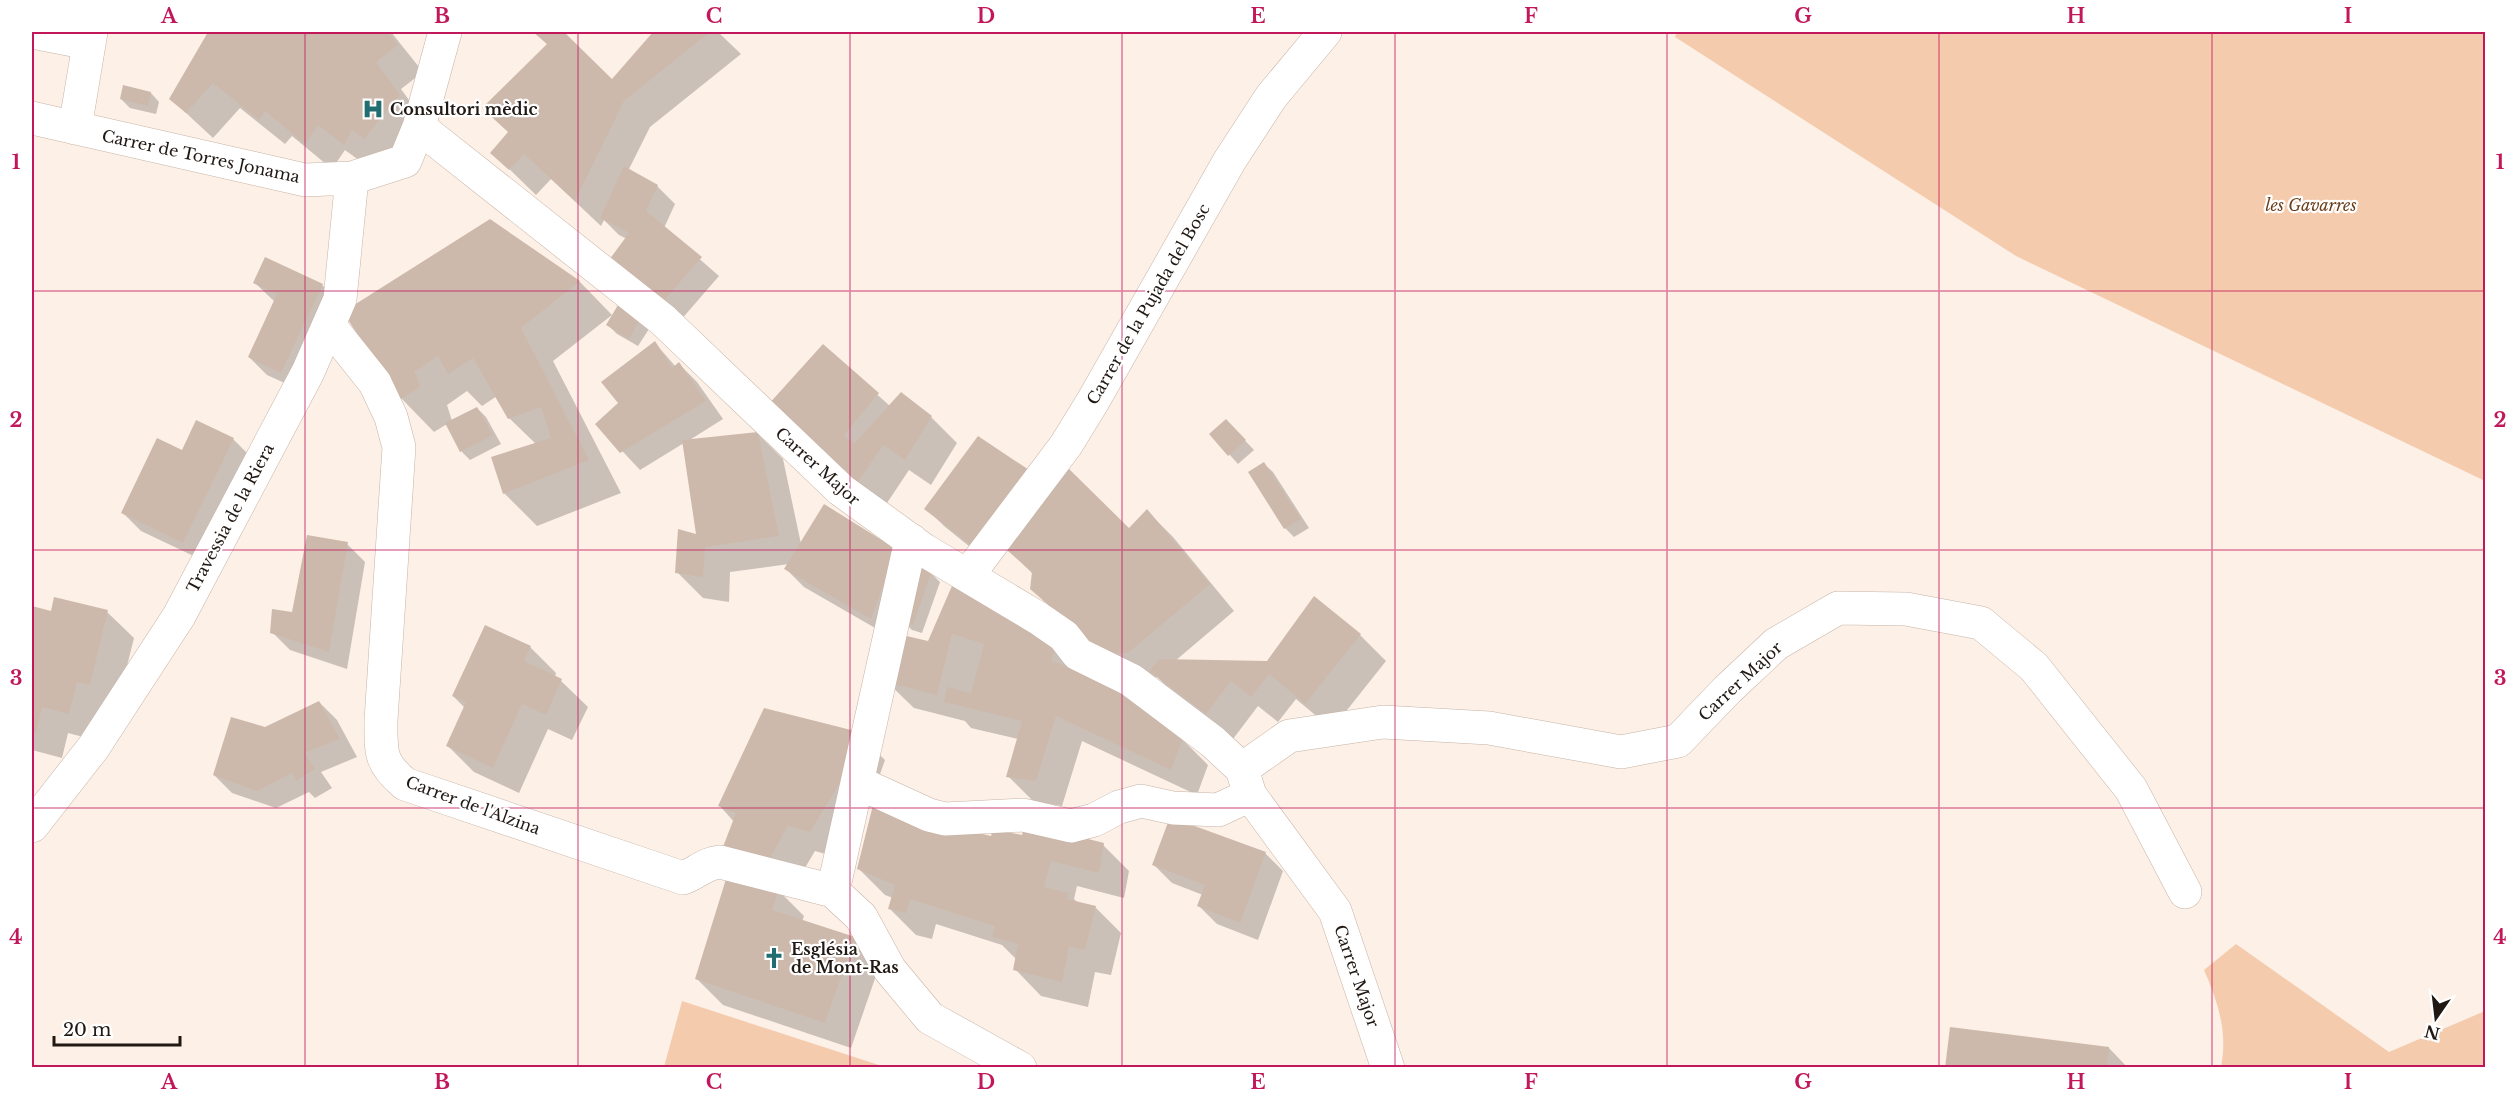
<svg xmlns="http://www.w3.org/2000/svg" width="2517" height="1099" viewBox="0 0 2517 1099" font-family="'Libre Baskerville',serif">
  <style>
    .green { fill: #f5cbae }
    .shadow { fill: #0003 }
    .building { fill: #cdb9ab }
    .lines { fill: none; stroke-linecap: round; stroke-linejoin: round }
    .minor-casing { stroke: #c7b3a5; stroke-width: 34 }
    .minor { stroke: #fff; stroke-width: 33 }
    .grid { fill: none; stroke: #c2185b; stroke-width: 1.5; stroke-opacity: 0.55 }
    .labels { text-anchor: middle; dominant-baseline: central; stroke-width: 4.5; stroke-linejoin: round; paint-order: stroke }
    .poi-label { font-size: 16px; font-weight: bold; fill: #201813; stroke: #fff; text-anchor: start }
    .street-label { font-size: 16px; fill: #201813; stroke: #fff }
    .park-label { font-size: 16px; font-style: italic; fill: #6b3d18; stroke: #fff }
    .neatline { fill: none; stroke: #c2185b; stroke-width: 2 }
    .grid-label { font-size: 20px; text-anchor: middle; font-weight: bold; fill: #c2185b }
  </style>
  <rect width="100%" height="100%" fill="#fdf0e7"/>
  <!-- green -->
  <path class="green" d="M1677,32h808v449l-469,-225 -341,-219z
    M2236,944l153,108 96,-41v56h-264c7,-35 -3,-65 -17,-97z
    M682,1001l203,66h2h-223z"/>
  <!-- shadow -->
  <path class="shadow" d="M210,32h181l32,40 -22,17 24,33 -54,47 -26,-19 -13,19 -40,-33 -7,8 -45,-36 -27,30 -42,-39z
    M535,32h27l50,50 43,-50h63l23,22 -91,73 -22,44 29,15 18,18 -11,24 55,48 -39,45 -51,-43 -2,-39 -8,-4 -15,-15 -3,6 -50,-47 -15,16 -43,-42 16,-20 39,-88z
    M151,93l8,9 -3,12 -26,-6 -9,-9z
    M490,220l90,62 32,33 -59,46 68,132 -84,33 -33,-33 32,-49 -27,-26 -12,-22 -15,10 -15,-15 -20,14 5,16 25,-13 9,9 15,27 -31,16 -8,-8 -15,-28 -13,8 -32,-33z
    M255,283l67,2 18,18 -40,87 -33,-15 -18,-18 26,-55z
    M619,307l30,22 -11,17 -21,-12 -9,-9z
    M655,343l21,24 3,-3 18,18 26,37 -35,22 69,-8 26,26 18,85 94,7 -6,85 -85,-49 -18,-18 3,-5 -59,8 -1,30 -26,-4 -26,-26 20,-36 -13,-93 -44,27 -43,-46 23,-21z
    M823,346l67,60 41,11 26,26 -26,42 -22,-15 -28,42 -85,-80z
    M1235,430l19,20 -16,14 -27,-30z
    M233,439l18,18 -49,103 -61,-29 -18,-18 59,-61z
    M1264,464l9,8 36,56 -15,9 -9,-9z
    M1031,473l98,57 18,-19 26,26 61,74 -59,50 92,2 48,-65 45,37 26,26 -54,68 -36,-30 -18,23 -20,-16 -25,33 -56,-42 -20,-20 -3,1 -29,-5 -67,-58 -26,-26 2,-14 -30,-29 -14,17 -46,-37 -18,-18z
    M347,544l18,18 -18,107 -57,-19 -18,-18 21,-18z
    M931,573l9,9 -18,51 -10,-3 -9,-9z
    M956,581l226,158 26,26 -11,30 -115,-54 -20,65 -28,-4 -26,-26 10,-37 -47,-11 -6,-7 -51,-13 -27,-26 42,-39z
    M32,608l20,5 55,-1 27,26 -18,72 -21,30 -27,-7 -6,25 -30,-8z
    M530,647l26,26 -1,4 6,4 27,26 -16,33 -24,-11 -29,64 -45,-21 -27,-27 18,-37 -12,-12z
    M319,702l18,18 20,37 -36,15 11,16 -17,10 -6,-6 -33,16 -44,-15 -18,-18 51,-46z
    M858,734l27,26 -15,43 -34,54 -21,-6 -22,37 -74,-83z
    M1024,837l79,8 26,26 -5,27 -47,-12 -3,13 4,4 17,4 26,26 -10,42 -16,-3 -7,35 -47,-11 -26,-27 2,-9 -15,-15 -66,-21 -4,15 -16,-4 -26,-26 3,-11 -8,-3 -26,-26 133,-31z
    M1265,853l18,18 -25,69 -41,-16 -18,-18 4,-11 -31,-12 -18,-18z
    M778,890l26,26 -2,6 52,16 26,26 -29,84 -128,-43 -26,-26z
    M2109,1048l19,20h-181z"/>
  <!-- building -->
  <path class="building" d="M208,32h180l10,13 -22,17 24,33 -36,44 -12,-9 -8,15 -26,-20 -13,19 -40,-33 -6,9 -46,-37 -27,30 -17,-14z
    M533,32h31l48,47 41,-47h57l-86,69 -49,100 -51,-47 -15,16 -19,-17 18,-21 -26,-24 65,-64z
    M123,85l28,7 -3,14 -28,-7z
    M624,166l34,19 -12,26 56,46 -41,47 -52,-44 20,-27 -29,-15z
    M490,219l90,62 -59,47 68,132 -86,34 -12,-37 60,-19 -10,-31 -33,12 -35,-61 -25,16 -10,-18 -23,16 5,15 -20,13 -57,-88z
    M265,257l58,27 -42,89 -33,-16 29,-63 -24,-11z
    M618,305l23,13 -12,21 -23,-14z
    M655,341l17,27 7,-6 27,39 -86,52 -25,-29 23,-21 -17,-21z
    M823,344l56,49 -35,42 10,9 47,-52 31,24 -27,44 -22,-15 -29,43 -87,-82z
    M477,407l16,28 -33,17 -15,-29z
    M1226,419l20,21 -18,16 -19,-22z
    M196,420l38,18 -51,105 -62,-30 36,-75 25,12z
    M758,432l21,104 -74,11 -2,30 -28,-4 3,-44 18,5 -14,-94z
    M978,436l54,36 -60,74 -48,-37z
    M1264,462l37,57 -17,10 -36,-57z
    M1066,466l63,62 18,-19 63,75 -82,69 -20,1 -11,-7 -67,-58 2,-17 -32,-28z
    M824,504l72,45 -25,70 -87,-50z
    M307,535l41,7 -19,110 -59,-19 2,-24 20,3z
    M919,567l13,4 -19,54 -11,-4z
    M955,579l102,63 -6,19 45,15 87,62 -12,32 -115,-54 -20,65 -30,-4 16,-56 -78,-19 3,-15 24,6 13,-49 -32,-10 -15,61 -51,-13 12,-48 30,7z
    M1314,596l47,38 -56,70 -36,-30 -18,23 -20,-16 -25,33 -57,-43 11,-12 107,2z
    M54,597l54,13 -18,75 -13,-3 -8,32 -27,-7 -6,26 -4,-1v-126l19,5z
    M485,625l46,21 -7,15 38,18 -16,36 -24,-11 -29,64 -47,-22 20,-44 -14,-6z
    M319,701l21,38 -36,14 11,16 -19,12 -4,-8 -35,18 -44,-16 18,-58 34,10z
    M764,708l95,24 -15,44 -34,56 -22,-6 -21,37 -46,-11 15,-39 -18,-7z
    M875,797l50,23 66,16 2,-7 29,6 3,-12 79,20 -5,30 -48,-12 -7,26 25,6 -2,6 29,7 -11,44 -16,-3 -7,35 -49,-12 5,-26 -26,-7 3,-11 -85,-27 -4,14 -18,-4 7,-24 -38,-16z
    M1170,817l96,35 -26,71 -43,-17 8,-21 -53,-20z
    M726,879l53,10 -7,21 83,27 -30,86 -130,-44z
    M1950,1027l159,20 -2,21h-162z"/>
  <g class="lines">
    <defs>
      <path id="minor" d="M32,32l57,11
        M32,118l273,62 47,-2 53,-17 14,-34 26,-95
        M419,127l244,193 178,170 83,60 114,68 26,18 14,18 53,26 82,62 29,27 8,26 85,116 53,157
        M75,128l16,-96
        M329,325l46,58 16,34 8,30 -18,273c0,32 -2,42 24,64l278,94c14,-5 22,-15 37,-16l113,29
        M911,540l-78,351 28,26 29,53 40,48 90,50
        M968,575l98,-130 27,-44 137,-241 41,-63 54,-65
        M1242,769l47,-33 94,-14 106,6 132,24 57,-11 49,-51 49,-46 62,-36 68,1 75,14 53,44 97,122 54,103
        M859,783l70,32 16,4 78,-4 48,11 23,-6 25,-13 22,-6 32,7 45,2 32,-15
        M32,826l61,-78 86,-132 129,-244 32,-73 12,-121"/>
    </defs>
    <!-- minor casing -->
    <use href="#minor" class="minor-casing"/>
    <!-- minor -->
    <use href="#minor" class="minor"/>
  </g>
  <!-- grid -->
  <path class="grid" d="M305,32v1036M578,32v1036M850,32v1036M1122,32v1036M1395,32v1036M1667,32v1036M1939,32v1036M2212,32v1036M32,291h2454M32,550h2454M32,808h2454"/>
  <!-- icons -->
  <defs>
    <symbol id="hospital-bare" viewBox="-9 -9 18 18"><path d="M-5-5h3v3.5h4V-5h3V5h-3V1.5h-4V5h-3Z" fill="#216d70" stroke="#fff" stroke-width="2.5" paint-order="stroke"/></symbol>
    <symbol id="church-bare" viewBox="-9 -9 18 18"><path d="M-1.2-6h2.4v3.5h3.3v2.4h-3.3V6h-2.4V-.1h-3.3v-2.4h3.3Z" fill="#216d70" stroke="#fff" stroke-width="2.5" paint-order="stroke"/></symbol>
  </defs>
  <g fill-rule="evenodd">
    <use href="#hospital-bare" x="358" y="94" width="30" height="30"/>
    <use href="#church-bare" x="759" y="943" width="30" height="30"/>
  </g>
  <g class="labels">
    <!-- poi labels -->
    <g class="poi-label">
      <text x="390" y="109">Consultori mèdic</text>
      <text x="791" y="949">Església<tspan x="791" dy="18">de Mont-Ras</tspan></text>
    </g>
    <!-- street labels -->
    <g class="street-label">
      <text transform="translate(201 156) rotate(12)">Carrer de Torres Jonama</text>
      <text transform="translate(1148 304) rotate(-60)">Carrer de la Pujada del Bosc</text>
      <text transform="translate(818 466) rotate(42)">Carrer Major</text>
      <text transform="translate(230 518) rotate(-62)">Travessia de la Riera</text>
      <text transform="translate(1740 681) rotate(-43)">Carrer Major</text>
      <text transform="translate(473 805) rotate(20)">Carrer de l'Alzina</text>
      <text transform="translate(1357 976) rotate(71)">Carrer Major</text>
    </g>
    <!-- park labels -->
    <g class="park-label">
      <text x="2311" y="205">les Gavarres</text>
    </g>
  </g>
  <!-- border -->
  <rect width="2517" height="1099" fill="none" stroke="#ffffff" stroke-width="66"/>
  <!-- north arrow -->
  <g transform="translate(2436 1018) rotate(194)" stroke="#ffffff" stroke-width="4.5" paint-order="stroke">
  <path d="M0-4.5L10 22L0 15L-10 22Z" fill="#201813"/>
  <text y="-9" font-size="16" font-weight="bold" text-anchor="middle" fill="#201813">N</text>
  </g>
  <!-- scale -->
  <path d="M54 1036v9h126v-9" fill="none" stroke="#201813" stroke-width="3"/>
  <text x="63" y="1036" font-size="18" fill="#201813" stroke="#ffffff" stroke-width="4.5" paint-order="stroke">20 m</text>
  <rect x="33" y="33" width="2451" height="1033" class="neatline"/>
  <g class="grid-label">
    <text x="169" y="23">A</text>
    <text x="442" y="23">B</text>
    <text x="714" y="23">C</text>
    <text x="986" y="23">D</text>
    <text x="1258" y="23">E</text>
    <text x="1531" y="23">F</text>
    <text x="1803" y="23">G</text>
    <text x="2076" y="23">H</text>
    <text x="2348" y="23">I</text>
    <text x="16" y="169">1</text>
    <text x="2500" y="169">1</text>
    <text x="16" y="427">2</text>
    <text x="2500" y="427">2</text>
    <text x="16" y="685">3</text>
    <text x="2500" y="685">3</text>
    <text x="16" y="944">4</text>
    <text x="2500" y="944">4</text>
    <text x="169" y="1089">A</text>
    <text x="442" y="1089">B</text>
    <text x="714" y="1089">C</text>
    <text x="986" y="1089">D</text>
    <text x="1258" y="1089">E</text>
    <text x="1531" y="1089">F</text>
    <text x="1803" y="1089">G</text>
    <text x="2076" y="1089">H</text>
    <text x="2348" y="1089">I</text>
  </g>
</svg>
